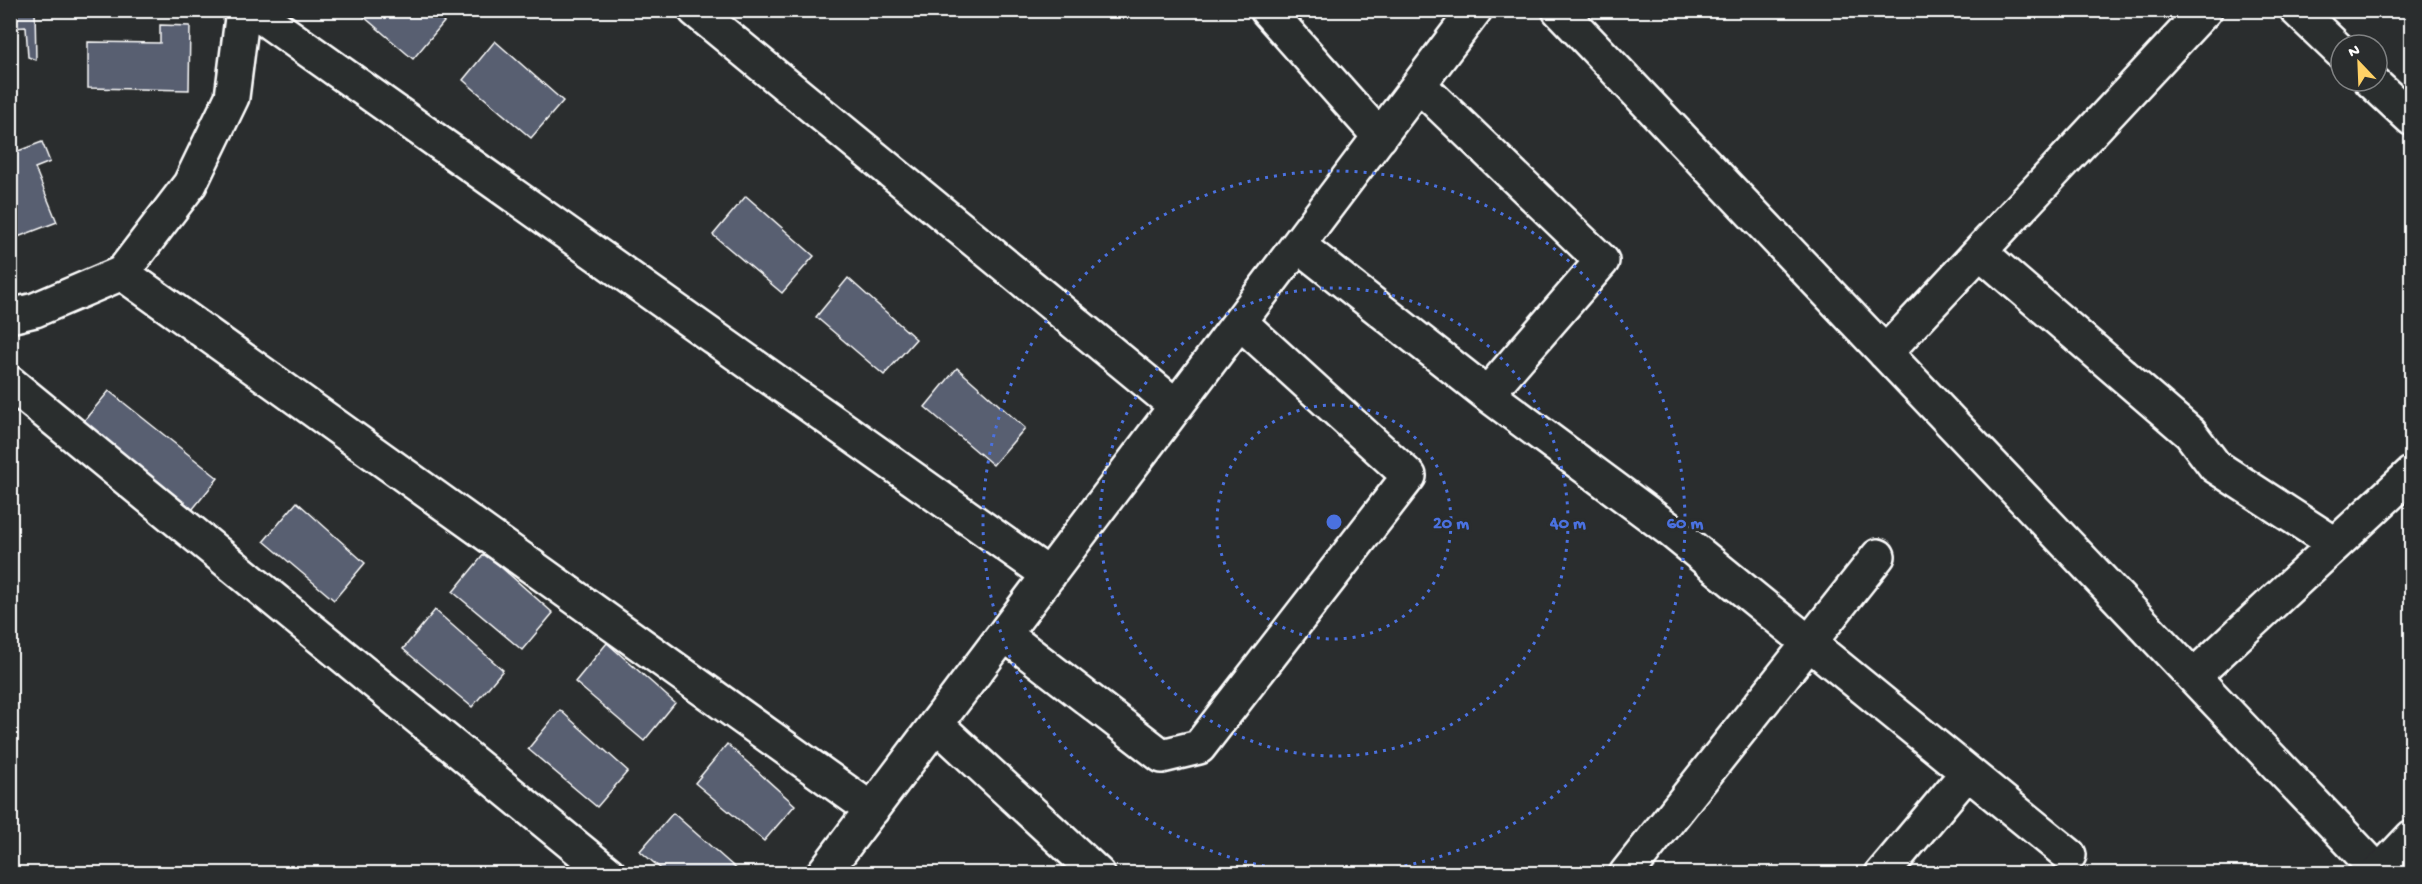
<svg xmlns="http://www.w3.org/2000/svg" width="2422" height="884" viewBox="0 0 2422 884" font-family="'Gochi Hand',sans-serif">
  <style>
    .building { fill: #585f71; stroke: #fff; stroke-width: 1.5 }
    .lines { fill: none; stroke-linecap: round; stroke-linejoin: round }
    .street-casing { stroke: #fff; stroke-width: 38 }
    .secondary-casing { stroke: #fff; stroke-width: 38 }
    .street { stroke: #2a2d2e; stroke-width: 33 }
    .secondary { stroke: #2a2d2e; stroke-width: 33 }
    .ring { fill: none; stroke: #4a71e0; stroke-width: 3; stroke-dasharray: 3 6 }
    .centre { fill: #4a71e0; stroke: #2a2d2e; stroke-width: 3 }
    .ring-label { font-size: 18px; text-anchor: middle; font-weight: bold; fill: #4a71e0; stroke: #2a2d2e; stroke-width: 6; stroke-linejoin: round; paint-order: stroke }
  </style>
  <rect width="100%" height="100%" fill="#2a2d2e"/>
  <filter id="ink" filterUnits="userSpaceOnUse"><feTurbulence type="fractalNoise" baseFrequency=".0167" numOctaves="2"/><feDisplacementMap in="SourceGraphic" scale="12" xChannelSelector="R" yChannelSelector="G"/><feConvolveMatrix kernelMatrix="1 2 1 2 8 2 1 2 1" color-interpolation-filters="sRGB"/></filter>
  <g filter="url(#ink)">
    <!-- building -->
    <path class="building" d="M10,10h25l1,50 -8,-3 -2,-30 -16,1z
      M356,10h76l12,12 -31,37z
      M160,25l30,1 -1,64 -101,-2v-46l72,1z
      M495,41l68,60 -32,37 -68,-58z
      M42,142l8,20 -15,6 22,54 -47,18v-86z
      M746,196l68,60 -32,37 -69,-58z
      M848,278l68,61 -32,36 -68,-58z
      M957,368l68,60 -32,37 -68,-58z
      M109,391l109,87 -26,32 -110,-87z
      M297,502l68,61 -31,37 -70,-59z
      M485,553l68,60 -31,37 -69,-58z
      M435,610l68,60 -31,37 -69,-58z
      M607,643l68,60 -31,38 -69,-59z
      M560,710l68,61 -31,36 -69,-58z
      M727,744l68,61 -31,36 -69,-58z
      M673,813l68,60v1h-74l-27,-23z"/>
    <g class="lines">
      <defs>
        <path id="street" d="M252,10l797,565
          M695,10l481,396
          M1267,10l113,127
          M1559,10l820,862
          M2297,10l44,42
          M2371,81l41,38
          M1298,245l189,149 115,-133 -183,-176
          M1980,252l210,181 25,33 120,78
          M122,273l750,537
          M10,316l25,-6 87,-37 68,-89 42,-87 11,-87
          M1885,353l320,-343
          M10,383l599,491
          M1487,394l182,135 400,326
          M1004,634l158,122 37,-9 210,-271 -169,-154
          M2195,675l217,-202
          M936,724l162,150
          M823,874l652,-864
          M1626,874l252,-318
          M1882,874l85,-101"/>
        <path id="secondary" d="M2377,874l35,-37"/>
      </defs>
      <!-- street casing -->
      <use href="#street" class="street-casing"/>
      <!-- secondary casing -->
      <use href="#secondary" class="secondary-casing"/>
      <!-- street -->
      <use href="#street" class="street"/>
      <!-- secondary -->
      <use href="#secondary" class="secondary"/>
    </g>
  </g>
  <!-- distance rings -->
  <g class="ring">
    <circle cx="1334" cy="522" r="117"/>
    <circle cx="1334" cy="522" r="234"/>
    <circle cx="1334" cy="522" r="351"/>
  </g>
  <circle cx="1334" cy="522" r="9" class="centre"/>
  <g class="ring-label">
    <text x="1451" y="528">20 m</text>
    <text x="1568" y="528">40 m</text>
    <text x="1685" y="528">60 m</text>
  </g>
  <!-- margin -->
  <rect width="2422" height="884" fill="none" stroke="#2a2d2e" stroke-width="36"/>
  <rect x="18" y="18" width="2386" height="848" fill="none" stroke="#fff" stroke-width="2" filter="url(#ink)"/>
  <!-- north arrow -->
  <g transform="translate(2359 63) rotate(337)"><circle r="28" fill="#2a2d2e" stroke="#7f8182" stroke-width="1.5"/>
  <path d="M0-4.5L10 22L0 15L-10 22Z" fill="#ffd166"/>
  <text y="-9" font-size="16" font-weight="bold" text-anchor="middle" fill="#ffffff">N</text>
  </g>
</svg>
